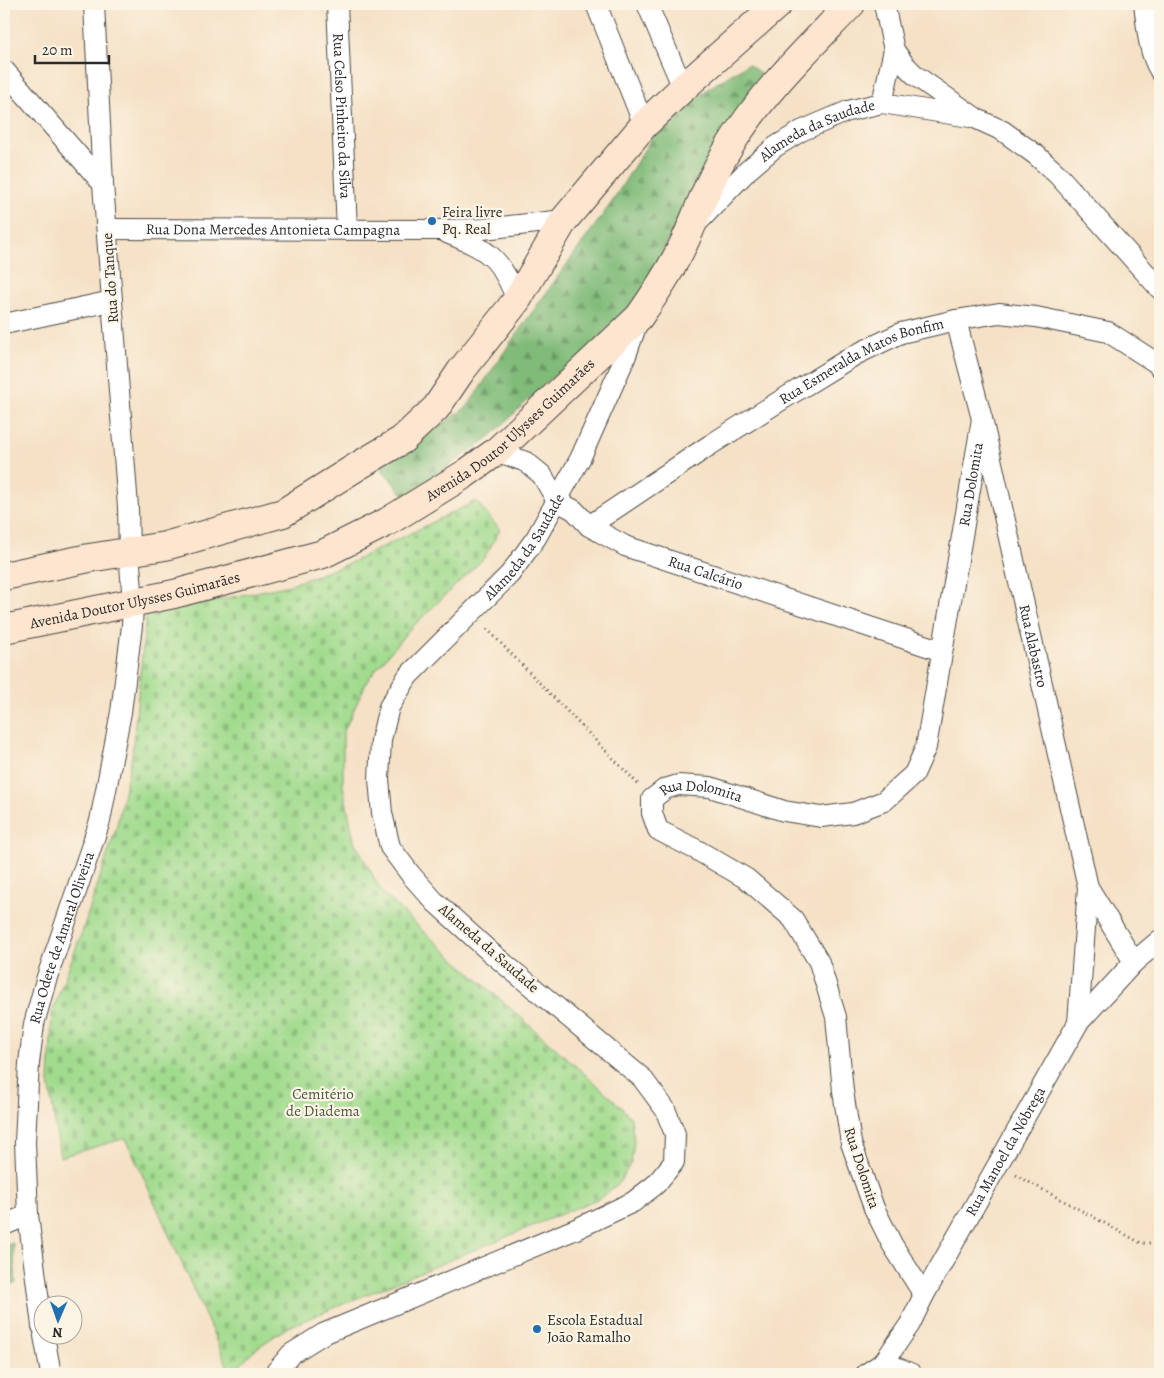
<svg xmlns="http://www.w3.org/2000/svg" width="1164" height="1378" viewBox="0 0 1164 1378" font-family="Alegreya,serif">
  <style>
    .forest { fill: url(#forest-firs); stroke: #567352 }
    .cemetery { fill: url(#cemetery-stones); stroke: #66835c }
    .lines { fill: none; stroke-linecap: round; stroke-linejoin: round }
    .street-casing { stroke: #494642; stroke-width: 22 }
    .secondary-casing { stroke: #494642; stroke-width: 30 }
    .path { stroke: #494642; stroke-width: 3; stroke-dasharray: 1 4; stroke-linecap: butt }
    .street { stroke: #fff; stroke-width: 20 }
    .secondary { stroke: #fde5d0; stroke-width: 28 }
    .poi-dot { fill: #1f6fb2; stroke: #fcf5e5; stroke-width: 2 }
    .labels { text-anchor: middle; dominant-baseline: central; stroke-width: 4.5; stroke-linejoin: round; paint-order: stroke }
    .street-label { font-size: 15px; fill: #2b2b2b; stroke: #fcf5e5 }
    .poi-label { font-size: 15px; fill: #2b2b2b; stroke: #fcf5e5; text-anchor: start }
    .park-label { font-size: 15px; fill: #485744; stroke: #fcf5e5 }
  </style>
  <defs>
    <pattern id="forest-firs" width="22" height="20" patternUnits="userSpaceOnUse" patternTransform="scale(1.25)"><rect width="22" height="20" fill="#80bb79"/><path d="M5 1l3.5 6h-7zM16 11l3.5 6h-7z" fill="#699863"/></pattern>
    <pattern id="cemetery-stones" width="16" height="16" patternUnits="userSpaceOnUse" patternTransform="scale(1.25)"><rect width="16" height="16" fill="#a1db8e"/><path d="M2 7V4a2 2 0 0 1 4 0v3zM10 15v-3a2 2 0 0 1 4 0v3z" fill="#8bbc7b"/></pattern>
  </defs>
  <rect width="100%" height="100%" fill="#fcf5e5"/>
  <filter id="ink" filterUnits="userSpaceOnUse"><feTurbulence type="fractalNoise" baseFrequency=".02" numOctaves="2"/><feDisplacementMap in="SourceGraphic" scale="10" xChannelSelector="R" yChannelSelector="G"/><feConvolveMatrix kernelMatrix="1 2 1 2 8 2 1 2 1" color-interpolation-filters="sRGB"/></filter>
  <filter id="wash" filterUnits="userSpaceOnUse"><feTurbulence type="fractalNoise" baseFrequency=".0096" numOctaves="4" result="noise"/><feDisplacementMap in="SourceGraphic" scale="20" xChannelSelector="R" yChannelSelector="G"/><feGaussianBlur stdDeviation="1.12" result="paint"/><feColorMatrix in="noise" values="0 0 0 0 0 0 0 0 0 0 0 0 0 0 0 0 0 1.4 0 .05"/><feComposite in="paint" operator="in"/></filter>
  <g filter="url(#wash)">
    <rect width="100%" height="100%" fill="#f5e1c6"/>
    <!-- forest -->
    <path class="forest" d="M748,64l12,9 -4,13 -89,156 -25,50 -56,60 -38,29 -57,55 -86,61 -25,-30 87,-60 48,-71 97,-134 40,-65 57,-49z
      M13,1243l3,40 -12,4v-41z"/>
    <!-- cemetery -->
    <path class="cemetery" d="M476,501l24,29 -16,28 -76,73 -40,48 -25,54v53l11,55 28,51 41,39 191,169 17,18 3,24 -3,21 -12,20 -19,15 -312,129 -34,23 -23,24 -105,-236 -66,19 -11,-75 3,-70 30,-80 34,-103 16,-74 14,-140 144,-30 58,-21z"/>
  </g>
  <g filter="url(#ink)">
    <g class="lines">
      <defs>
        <g id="street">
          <path id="s1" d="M337,4l10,226"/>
          <path d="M596,4l48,121"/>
          <path d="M647,4l36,84"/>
          <path d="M884,4l10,46 10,14 12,12 61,43 26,12 33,24 21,19 103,115"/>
          <path d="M1144,4c3,22 4,48 16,67"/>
          <path d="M4,70l99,114"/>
          <path d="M882,103l12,-53"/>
          <path id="s2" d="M696,224l51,-53 28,-24 26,-16 47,-20 34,-8 88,14"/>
          <path id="s3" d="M107,229l333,1 43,-1 81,-9"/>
          <path d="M447,233c42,17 53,24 70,67"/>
          <path id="s4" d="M956,320l26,99 106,468 46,75"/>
          <path d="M4,324l108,-23"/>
          <path id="s5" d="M497,451l29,11 16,13 15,26 17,9 15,16 36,20 317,105"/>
          <path id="s6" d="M589,526l121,-81 73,-46 72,-44 46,-22 55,-13 43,-7 37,4 72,15 47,30 5,5"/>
          <path d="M1078,1023l10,-136"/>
          <path d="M4,1225l24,-10"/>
          <path id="s7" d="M924,1295l-32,-51 -18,-36 -23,-65 -8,-52 -7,-74 -17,-55 -26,-43 -46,-40 -50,-29 -39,-20 -6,-17v-14l13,-10 13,-4 32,2 74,24 37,6 32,-4 31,-12 30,-27 12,-27 56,-328"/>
          <path id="s8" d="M42,1326l-14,-111 -3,-73 4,-79 5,-39 12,-44 54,-159 21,-109 11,-86 1,-23 -4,-51 -1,-45 -25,-323 -9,-180"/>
          <path d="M44,1336l7,38"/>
          <path d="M884,1362l28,12"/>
          <path id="s9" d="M274,1374l17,-20 32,-20 253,-105 57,-27 23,-18 18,-22 1,-28 -10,-25 -23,-31 -153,-127 -54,-49 -24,-27 -21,-28 -8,-34 -3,-34 2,-39 8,-33 19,-31 102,-102 26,-36 44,-79 45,-101 13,-37"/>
          <path id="s10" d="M866,1374l18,-12 26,-38 14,-29 154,-272 56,-61 26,-22"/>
        </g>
        <g id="secondary">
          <path d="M4,576l85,-18 76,-12 118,-33 75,-47 44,-26 34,-32 25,-37 56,-71 47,-80 80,-95 39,-37 95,-84"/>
          <path id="s11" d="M4,629l170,-35 149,-40 64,-32 78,-48 32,-23 142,-134c19,-27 37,-55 50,-85 12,-29 23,-57 39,-83 32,-55 80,-100 123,-145"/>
        </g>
      </defs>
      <!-- street casing -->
      <use href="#street" class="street-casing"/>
      <!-- secondary casing -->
      <use href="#secondary" class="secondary-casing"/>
      <!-- path -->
      <path class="path" d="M487,629l151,155
        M1016,1175l125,68h19"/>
      <!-- street -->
      <use href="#street" class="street"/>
      <!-- secondary -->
      <use href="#secondary" class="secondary"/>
    </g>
  </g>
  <!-- markers -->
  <g class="poi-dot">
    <circle cx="432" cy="221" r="5"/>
    <circle cx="537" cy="1329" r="5"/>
  </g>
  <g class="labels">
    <!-- street labels -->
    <g class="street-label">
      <text stroke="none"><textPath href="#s1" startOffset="112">Rua Celso Pinheiro da Silva</textPath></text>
      <text stroke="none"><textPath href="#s2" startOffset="156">Alameda da Saudade</textPath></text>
      <text stroke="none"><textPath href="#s3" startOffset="166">Rua Dona Mercedes Antonieta Campagna</textPath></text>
      <text transform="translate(110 278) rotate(-94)">Rua do Tanque</text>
      <text stroke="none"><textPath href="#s6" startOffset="320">Rua Esmeralda Matos Bonfim</textPath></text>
      <text stroke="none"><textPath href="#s11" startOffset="554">Avenida Doutor Ulysses Guimarães</textPath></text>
      <text stroke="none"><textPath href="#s7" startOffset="1178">Rua Dolomita</textPath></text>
      <text stroke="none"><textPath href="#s9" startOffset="1248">Alameda da Saudade</textPath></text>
      <text stroke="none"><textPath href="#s5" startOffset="249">Rua Calcário</textPath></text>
      <text stroke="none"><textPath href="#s11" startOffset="134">Avenida Doutor Ulysses Guimarães</textPath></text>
      <text stroke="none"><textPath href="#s4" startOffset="335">Rua Alabastro</textPath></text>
      <text stroke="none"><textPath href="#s7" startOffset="652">Rua Dolomita</textPath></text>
      <text stroke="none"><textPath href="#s8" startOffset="394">Rua Odete de Amaral Oliveira</textPath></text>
      <text transform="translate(489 948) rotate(41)">Alameda da Saudade</text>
      <text stroke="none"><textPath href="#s10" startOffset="265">Rua Manoel da Nóbrega</textPath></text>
      <text transform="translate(862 1168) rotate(72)">Rua Dolomita</text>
    </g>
    <!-- poi labels -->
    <g class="poi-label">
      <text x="442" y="212">Feira livre<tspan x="442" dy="17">Pq. Real</tspan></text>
      <text x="547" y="1320">Escola Estadual<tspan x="547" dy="17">João Ramalho</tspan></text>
    </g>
    <!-- park labels -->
    <g class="park-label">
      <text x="323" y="1094">Cemitério<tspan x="323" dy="17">de Diadema</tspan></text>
    </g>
  </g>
  <!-- margin -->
  <rect width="1164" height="1378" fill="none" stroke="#fcf5e5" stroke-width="20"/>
  <!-- north arrow -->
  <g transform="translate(58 1320) rotate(182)"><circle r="24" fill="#fcf5e5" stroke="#a8a49b"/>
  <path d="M0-4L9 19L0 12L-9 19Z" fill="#1f6fb2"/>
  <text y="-8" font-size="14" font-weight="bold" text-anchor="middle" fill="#2b2b2b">N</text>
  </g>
  <!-- scale -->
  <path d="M35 55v8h74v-8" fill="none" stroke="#2b2b2b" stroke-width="2.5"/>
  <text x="42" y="55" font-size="15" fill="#2b2b2b" stroke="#fcf5e5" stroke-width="4" paint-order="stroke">20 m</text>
</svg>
